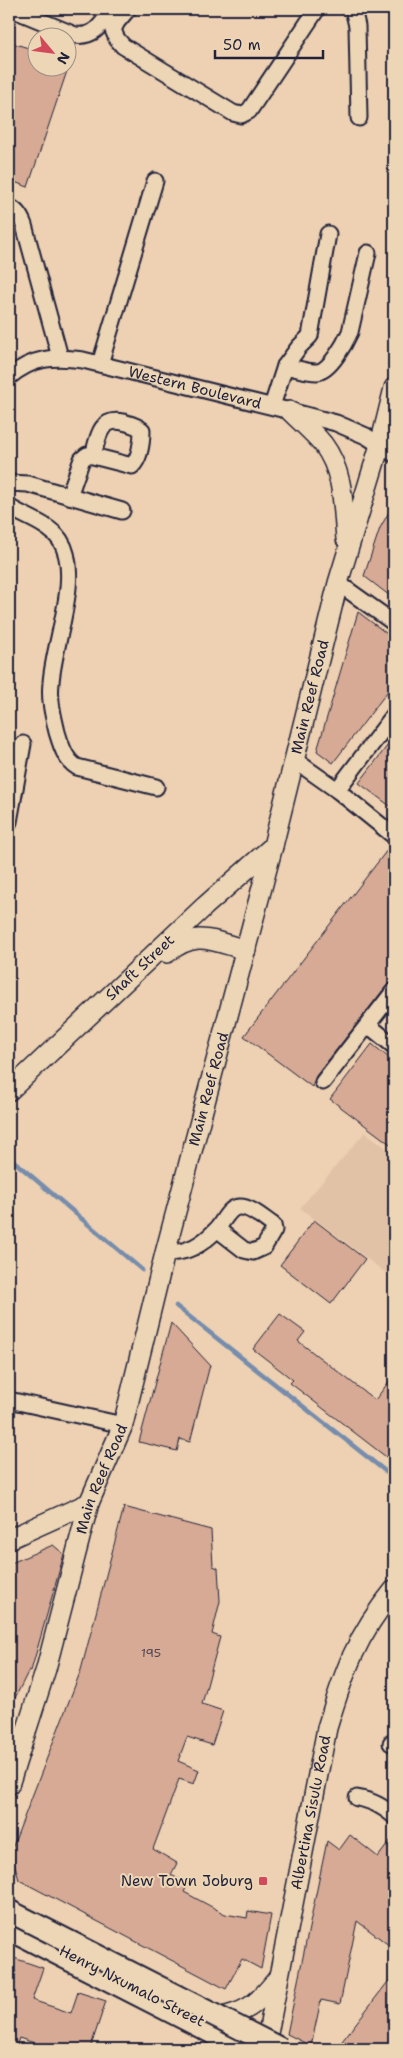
<svg xmlns="http://www.w3.org/2000/svg" width="403" height="2058" viewBox="0 0 403 2058" font-family="'Shantell Sans',sans-serif">
  <style>
    .built { fill: #e2c2a7 }
    .lines { fill: none; stroke-linecap: round; stroke-linejoin: round }
    .stream { stroke: #768cac; stroke-width: 4.5 }
    .building { fill: #d6aa95; stroke: #22223b }
    .minor-casing { stroke: #22223b; stroke-width: 19 }
    .major-casing { stroke: #22223b; stroke-width: 22 }
    .highway-casing { stroke: #22223b; stroke-width: 25 }
    .minor { stroke: #edd6b6; stroke-width: 15 }
    .major { stroke: #edd6b6; stroke-width: 19 }
    .highway { stroke: #edd6b6; stroke-width: 21 }
    .highway-bridge-casing { stroke: #22223b; stroke-width: 25; stroke-linecap: butt }
    .highway-bridge { stroke: #edd6b6; stroke-width: 21 }
    .poi-dot { fill: #d1495b; stroke: #edd6b6; stroke-width: 2 }
    .labels { text-anchor: middle; dominant-baseline: central; stroke-width: 4; stroke-linejoin: round; paint-order: stroke }
    .number-label { font-size: 12px; fill: #4f4452 }
    .street-label { font-size: 15px; fill: #22223b; stroke: #edd6b6 }
    .poi-label { font-size: 15px; fill: #22223b; stroke: #edd6b6; text-anchor: end }
  </style>
  <rect width="100%" height="100%" fill="#edd1b2"/>
  <filter id="ink" filterUnits="userSpaceOnUse"><feTurbulence type="fractalNoise" baseFrequency=".02" numOctaves="2"/><feDisplacementMap in="SourceGraphic" scale="10" xChannelSelector="R" yChannelSelector="G"/><feConvolveMatrix kernelMatrix="1 2 1 2 8 2 1 2 1" color-interpolation-filters="sRGB"/></filter>
  <g filter="url(#ink)">
    <!-- built -->
    <path class="built" d="M365,1132l29,22v125l-94,-71z"/>
    <g class="lines">
      <!-- stream -->
      <path class="stream" d="M9,1157l133,113
        M176,1306l218,172"/>
    </g>
    <!-- building -->
    <path class="building" d="M9,42l29,9v17h30l-40,119 -19,-7z
      M394,503v96l-30,-23 16,-48z
      M358,612l36,27v44l-61,80 -16,-12z
      M394,737v72l-35,-26z
      M391,845h3v134l-7,6 -71,91 -4,11 -68,-51z
      M372,1044l22,18v85l-64,-48z
      M314,1220l51,39 -34,45 -51,-39z
      M280,1314l25,18 -7,9 77,59 19,-25v88l-104,-80 3,-3 -40,-31z
      M171,1323l39,42 -20,77 -10,-3 -3,12 -38,-9z
      M124,1507l87,23 2,36 5,2 2,33 -8,33 8,3 -18,67 21,7 -11,34 -25,-8 -9,24 21,9 -5,14 -15,-5 -26,70 24,14 -6,12 17,9 -4,8 41,22 22,4 1,-7 23,4 -10,54 -19,-10 -16,30 -207,-109 -8,-29 70,-181z
      M53,1545l11,9 -33,117 -2,-1 -20,40v-146z
      M350,1835l28,22 16,-21v113l-37,-28 -17,83 -19,-4 -10,46 -24,-12 40,-193 12,9z
      M14,1958l29,10 -11,32 39,13 7,-21 28,9 -16,48h-37l-34,-11 -4,11h-6v-76z
      M394,1974v75h-58z"/>
    <g class="lines">
      <defs>
        <g id="minor">
          <path d="M12,9l63,26c20,3 27,-12 38,-26"/>
          <path d="M128,9l-11,13 -4,8 4,9 6,7 110,67 8,2 8,-4 68,-102"/>
          <path d="M353,9l4,17 2,92"/>
          <path d="M9,207c8,3 12,10 15,18l36,132"/>
          <path d="M100,364l55,-183"/>
          <path d="M285,366c10,2 22,6 32,6 13,-1 28,-29 33,-40l18,-79"/>
          <path id="s1" d="M9,377c24,-20 44,-21 74,-17l207,51 46,12 30,13 28,18"/>
          <path d="M272,406l13,-40 14,-19 11,-11 18,-102"/>
          <path d="M9,483l19,1 94,27"/>
          <path d="M69,496l13,-37 5,-4 6,1c5,-19 7,-39 30,-34 7,2 13,3 19,8 0,11 -2,28 -10,36l-39,-10"/>
          <path d="M9,507c16,10 40,17 51,33 23,34 -7,104 -9,143 -2,17 2,32 6,49 4,13 8,28 20,35l79,20"/>
          <path d="M338,583l56,40"/>
          <path d="M293,759l44,31 57,46"/>
          <path d="M337,790l57,-75"/>
          <path d="M9,822l14,-78"/>
          <path d="M368,1025l26,21"/>
          <path d="M323,1082l71,-91"/>
          <path d="M165,1253c23,0 37,-8 52,-24 6,-7 12,-22 22,-22 11,-1 25,12 34,18l1,5 -10,17 -11,5 -9,-2 -27,-21"/>
          <path d="M9,1400l114,25"/>
          <path d="M391,1743h3"/>
          <path d="M357,1798c16,3 25,8 37,18"/>
        </g>
        <g id="major">
          <path d="M290,411c11,11 23,21 33,33 21,28 20,61 23,95"/>
          <path d="M167,953c30,-24 45,-12 79,-3"/>
          <path id="s2" d="M9,1091l196,-185 68,-60"/>
          <path d="M9,1539l80,-36"/>
          <path id="s3" d="M9,1785l37,-116 43,-166 34,-78 42,-172 108,-407 65,-263 42,-138 14,-57"/>
          <path d="M211,2020c36,-8 44,-13 67,-42"/>
          <path id="s4" d="M265,2049l62,-321c17,-56 29,-92 67,-138"/>
        </g>
        <path id="highway" d="M9,1929l235,120"/>
      </defs>
      <!-- minor casing -->
      <use href="#minor" class="minor-casing"/>
      <!-- major casing -->
      <use href="#major" class="major-casing"/>
      <!-- highway casing -->
      <use href="#highway" class="highway-casing"/>
      <!-- minor -->
      <use href="#minor" class="minor"/>
      <!-- major -->
      <use href="#major" class="major"/>
      <!-- highway -->
      <use href="#highway" class="highway"/>
      <defs>
        <path id="highway-bridge" d="M9,1911l272,138"/>
      </defs>
      <!-- highway-bridge casing -->
      <use href="#highway-bridge" class="highway-bridge-casing"/>
      <!-- highway-bridge -->
      <use href="#highway-bridge" class="highway-bridge"/>
    </g>
  </g>
  <!-- markers -->
  <rect class="poi-dot" x="258" y="1876" width="10" height="10" rx="2.5"/>
  <g class="labels">
    <!-- number labels -->
    <g class="number-label">
      <text x="151" y="1653">195</text>
    </g>
    <!-- street labels -->
    <g class="street-label">
      <text stroke="none"><textPath href="#s1" startOffset="194">Western Boulevard</textPath></text>
      <text stroke="none"><textPath href="#s3" startOffset="1130">Main Reef Road</textPath></text>
      <text stroke="none"><textPath href="#s2" startOffset="180">Shaft Street</textPath></text>
      <text stroke="none"><textPath href="#s3" startOffset="725">Main Reef Road</textPath></text>
      <text stroke="none"><textPath href="#s3" startOffset="320">Main Reef Road</textPath></text>
      <text stroke="none"><textPath href="#s4" startOffset="241">Albertina Sisulu Road</textPath></text>
      <text transform="translate(132 1986) rotate(27)">Henry Nxumalo Street</text>
    </g>
    <!-- poi labels -->
    <g class="poi-label">
      <text x="253" y="1881">New Town Joburg</text>
    </g>
  </g>
  <!-- margin -->
  <rect width="403" height="2058" fill="none" stroke="#edd6b6" stroke-width="30"/>
  <rect x="15" y="15" width="373" height="2028" fill="none" stroke="#22223b" stroke-width="2" filter="url(#ink)"/>
  <!-- north arrow -->
  <g transform="translate(52 52) rotate(119)"><circle r="24" fill="#edd6b6" stroke="#9c8e85"/>
  <path d="M0-4L9 19L0 12L-9 19Z" fill="#d1495b"/>
  <text y="-8" font-size="14" font-weight="bold" text-anchor="middle" fill="#22223b">N</text>
  </g>
  <!-- scale -->
  <path d="M215 50v8h108v-8" fill="none" stroke="#22223b" stroke-width="2.5"/>
  <text x="223" y="50" font-size="15" fill="#22223b" stroke="#edd6b6" stroke-width="4" paint-order="stroke">50 m</text>
</svg>
